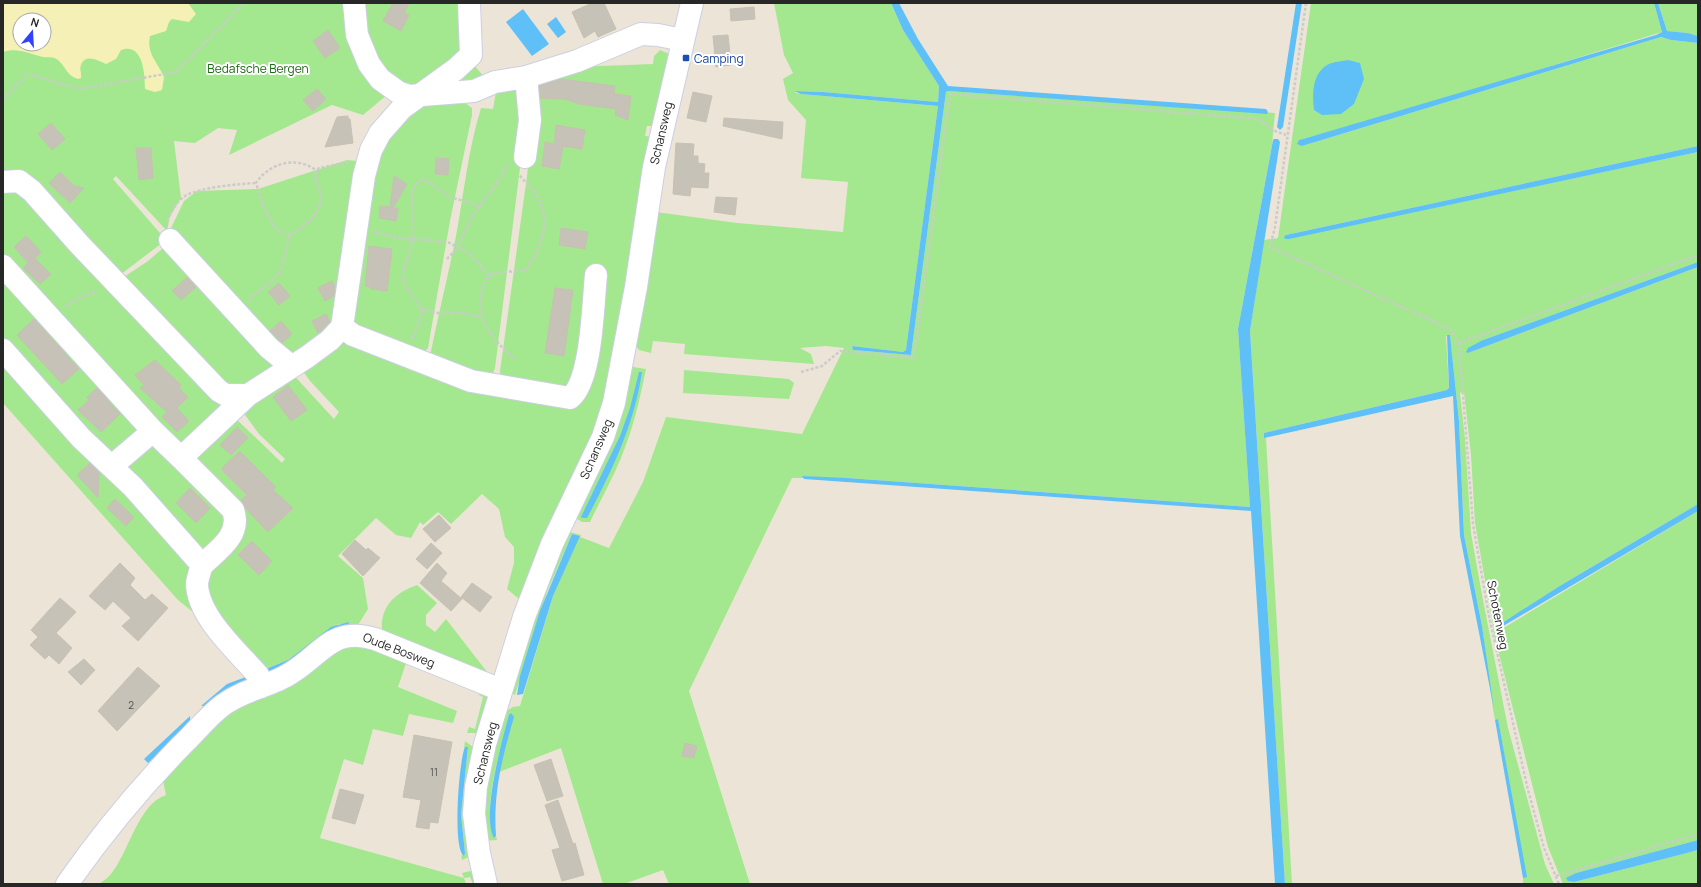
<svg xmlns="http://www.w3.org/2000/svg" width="1701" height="887" viewBox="0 0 1701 887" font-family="Manrope,sans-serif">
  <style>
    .green { fill: #a3e88e; fill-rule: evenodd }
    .sand { fill: #f5f1b6; fill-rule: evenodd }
    .water { fill: #5fc0f8 }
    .building { fill: #c6c2b7; stroke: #c7c1b1 }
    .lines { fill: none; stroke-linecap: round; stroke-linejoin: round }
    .minor-casing { stroke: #cccee2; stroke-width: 24 }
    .path { stroke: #cbcbcb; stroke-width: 2.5; stroke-dasharray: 3 2; stroke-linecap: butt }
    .minor { stroke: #fff; stroke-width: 22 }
    .transit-dot { fill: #1a4fb4; stroke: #fff; stroke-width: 1.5 }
    .labels { text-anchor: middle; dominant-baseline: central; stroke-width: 4; stroke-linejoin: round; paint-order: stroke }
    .number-label { font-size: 10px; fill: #4f4e4b }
    .transit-label { font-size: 12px; fill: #164399; stroke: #fff; text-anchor: start }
    .park-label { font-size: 12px; fill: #1c6913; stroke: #fff }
    .street-label { font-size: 12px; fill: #272727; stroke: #fff }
  </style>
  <rect width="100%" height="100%" fill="#ece5d7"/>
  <!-- green -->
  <path class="green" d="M3,3h464l-2,55 -36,26 -42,11 -24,20 -31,-10 -103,50 8,-25 -19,-2 -23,15 -21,-2 7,57 -11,18 -3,15 -51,-55 -3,3 53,61 -50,38 -113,-99zM20,20h24v24h-24z
    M774,3h117l12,27 36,56 -1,16 -115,-10 -29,-1 2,2 5,1 137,12 -32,244 -3,2 -51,-6 1,4 58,5 35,-263 2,-1 327,22 -3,32 -34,184 12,178 -403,-29h-55l-103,213 61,193h-81l-6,-14 -39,14h-21l-42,-136 -62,24 2,-26c-6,24 -18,69 -6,92l1,-2 1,4 -14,1 -2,-35 20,-92 12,-7 7,-1 33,-110 26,-60 -7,-2 -25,58 -32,103 -7,-5 21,-71 41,-87 11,3 -1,2 29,11 34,-66 23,-65 136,17 42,-86 -18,-2 -26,2 11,6 3,10 -130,-10 1,-10 -32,-3 -2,12 -12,-3 -5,-7 22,-131 81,11 106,9 5,-50 -47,-4 5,-58 -18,-20 -5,-21 10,-6 -9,-18z
    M1311,3h343l8,29 -252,77 -107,30 -1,7 359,-109 10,3 27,3v103l-412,89 -1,4 413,-87v110l-215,78 -15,13 230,-86v237l-140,83 -60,40h7l193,-116v329l-122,33 -8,8 6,1 124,-32v34h-135l-15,-37 -53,-209 -20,-115 -4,-68 -7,-63 -4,1 5,46 6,94 11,62 26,133 37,136 9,20h-31v-6l3,-2 -28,-156h-3l-2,-11 -11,-83 -18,-91 -5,-114 -9,-86 -4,1 3,53 -2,1 -183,43 2,5 26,446h-7l-35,-553 14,-91 14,-2z
    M1658,3h40v33l-10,-3 -21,-2z
    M660,50l9,4 3,5 -15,67h-10l-2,10 9,1 -51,284 -84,178 -12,-10 7,-26v-16l-9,-10 -6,-28 -17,-15 -31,30 -13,-12 -15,13 -3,-3 -9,16 -15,-3 -20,-17 -38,38 25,22 5,31 -10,16 -56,28 30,-24 16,-4 -9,-1 -51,36 -26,10 -47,-57 -14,-34 39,-54 -47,-70 39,-40 50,48 3,-4 -26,-25 -19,-26 50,-37 44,48 5,-7 -29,-31 -10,-14 35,-29 137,45 103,6 -74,-8 -1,-10 27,-195 10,-93 36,-16 80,-3 1,-8z
    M473,64l13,15 -26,8 -11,-12z
    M497,86l14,2 10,5 5,27 -31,248 -4,10 -61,-22c8,-40 18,-80 26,-120 8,-43 12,-86 25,-128l12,1z
    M422,100l43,3 7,5v7l-22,106 -22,127 -5,6 -74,-26 26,-172z
    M347,160l10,1 -18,158 -45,39 -120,-120 -3,-10 13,-27 13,-10 61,-2z
    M12,184l225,217 -57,52 -177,-191v-76z
    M169,243l116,124 -51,26 -113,-114 27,-18z
    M3,271l142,154 -36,31 -106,-112z
    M3,354l189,207 12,60 -26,-21 -175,-197z
    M633,367l13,2c-6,30 -13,60 -25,89 -9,22 -21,43 -31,64h-8l-6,-4 54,-147z
    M684,370l105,9 5,4 -5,16 -106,-6z
    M150,441l81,77 -26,38 -82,-89z
    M417,585l20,18 -11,12v10l9,7 11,-13 45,58 -109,-46c-2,-25 13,-38 35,-46z
    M362,641l45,19 -9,27 59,24 -4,12 -44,-9 -6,22 -30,-7 -10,36 -19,-6 -24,79 144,40 -2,-5 8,-2 6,3 3,10h-6l-3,-7 -6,1 2,6h-367c4,-3 9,-6 12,-10 18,-22 27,-70 55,-79l-4,-19 67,-67 115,-66z
    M482,687l8,10 -8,36h-15l2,-6 6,2 8,-32 -4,-2z
    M465,741l12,9 -4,105 -11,5 -1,-6 1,2 3,-3 -4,-38 7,-67 -3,-1 -1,2z"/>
  <!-- sand -->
  <path class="sand" d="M3,3h185l8,11 -7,8 -17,-3 -3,3 -3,9 -16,5c-4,17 8,27 14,41l-2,13 -7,2 -10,-3c0,-15 -2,-47 -24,-39l-5,9 -10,5c-7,-3 -21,-11 -25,1 -2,4 1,8 0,13l-3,1c-11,-3 -12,-12 -20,-19 -5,-4 -9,-2 -15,-3 -13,-3 -26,-10 -40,-5zM20,20h24v24h-24z"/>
  <!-- water -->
  <path class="water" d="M891,3h8l19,36 30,47 318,23 2,3 -1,2 -319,-23 -2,1 -35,263 -58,-5 -1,-4 51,6 3,-2 32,-244 -137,-12 -7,-3 29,1 115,10 1,-16 -36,-56z
    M1296,3h6l-19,124 -3,3 -3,-3z
    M1654,3h4l9,28 21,2 10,3v7l-27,-3 -10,-3 -359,109 -5,-2 2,-4 4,-1 353,-104 6,-3z
    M523,9l26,35 -17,12 -26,-34z
    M556,17l10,15 -8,6 -11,-14z
    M1348,60l12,3 4,16 -10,25 -13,10 -19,1 -8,-5c-2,-15 -2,-38 15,-46 5,-2 13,-3 19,-4z
    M1274,139h4l2,3 -30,189 35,553h-10l-24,-373 -447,-32 -2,-3 45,2 403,29 -12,-178 35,-189z
    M1698,146v6l-409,87h-4l-1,-2 2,-2z
    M1698,262v5l-230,86 -2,-1 2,-4 15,-8z
    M1447,335h3l9,86 5,114 18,91 12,83 -34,-173 -7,-140 -189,42v-5l183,-43 2,-2z
    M639,372h3c-8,53 -30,99 -55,146h-4l-2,-1 39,-81 10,-28z
    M1698,504v7l-200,118 1,-4 59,-38z
    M572,534l8,2 -27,60 -30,98 -6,1 3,-19 20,-65z
    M349,622l-1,3 -16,5 -43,33 -23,12 -3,-5 25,-10 43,-33z
    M251,675l1,3 -24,10 -21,18h-6l26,-22z
    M511,713l3,4c-12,41 -21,76 -18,119l-2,2c-13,-23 8,-97 15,-123z
    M190,716v8l-42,39 -4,-4z
    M1498,719l29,158 -4,1 -28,-158z
    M465,747h3l-7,68 4,38 -1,3c-12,-7 -5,-96 1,-109z
    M1698,840v10l-15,4 -109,28 -6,-1 -2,-3 10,-5z"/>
  <!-- building -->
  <path class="building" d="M393,3h16l-5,10 5,2 -8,16 -18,-10z
    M592,3h12l12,26 -18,8 -3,-6 -11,7 -12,-26z
    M754,7l1,12 -24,2 -1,-12z
    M328,30l12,18 -15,10 -12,-17z
    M728,35l3,30 -15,2 -3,-31z
    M561,79l54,7 -1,8 17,2 -3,24 -13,-5 1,-6 -37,-5 -14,-5 -25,-1 -1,-12z
    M317,89l9,10 -13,12 -10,-11z
    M693,92l19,4 -6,26 -19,-4z
    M348,116v3h2l3,24 -28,4 12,-30z
    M724,118l59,4 -1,17 -59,-13z
    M51,123l14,16 -13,11 -14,-16z
    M556,125l29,5 -3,19 -19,-3 -4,23 -17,-3 3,-24 9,2z
    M676,143l18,1 -1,12h5v7l7,1 -1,9h5l-1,15 -17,-1 -1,9 -17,-2z
    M136,148h15l2,30 -14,2z
    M436,158l13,1 -1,16 -13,-1z
    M60,172l14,14 10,2 -14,15 -21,-20z
    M394,176l13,8 -14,24h5l-2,13 -17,-3 1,-12 10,1z
    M716,197l21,1 -2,17 -21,-3z
    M561,228l27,4 -3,17 -26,-4z
    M26,236l15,16 -6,6 16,16 -11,10 -17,-16 5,-5 -14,-16z
    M369,246l23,3 -5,42 -16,-2v-2l-6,-1z
    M187,277l9,10 -15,13 -9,-9z
    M332,281l3,6 -1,9 -9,5 -7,-13z
    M279,283l11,13 -11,9 -11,-13z
    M555,288l18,2 -9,66 -19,-3z
    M326,314l4,8 -12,11 -6,-12z
    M34,319l45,50 -17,15 -45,-49z
    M281,321l11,13 -10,9 -12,-12z
    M155,360l26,25 -2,3 9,9 -11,11 12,13 -12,11 -15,-15 5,-5 -27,-24 4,-3 -9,-10z
    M288,385l19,25 -16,11 -18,-24z
    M97,388l23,26 -19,18 -23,-22 11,-10 -2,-3z
    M237,427l11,11 -17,17 -11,-10z
    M240,451l36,36 -3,3 20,18 -25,24 -22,-23 -5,-9 6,-5 -26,-26z
    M90,463l9,10 -1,25 -21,-23z
    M190,488l20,20 -14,15 -20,-20z
    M115,499l19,18 -8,9 -19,-18z
    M439,515l12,13 -16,14 -12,-13z
    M355,540l11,10 2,-2 12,10 -17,18 -21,-22z
    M252,541l20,20 -13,14 -21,-20z
    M431,543l11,10 -15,16 -11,-10z
    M120,563l15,15 -5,7 15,15 7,-6 16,14 -30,33 -16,-15 9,-8 -18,-17 -8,9 -16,-14z
    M437,563l10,10 -6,8 21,18 -11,12 -31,-28z
    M472,583l20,14 -12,15 -19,-15z
    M60,598l16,14 -20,21 16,15 -13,16 -10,-9 -4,4 -15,-14 8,-8 -7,-7z
    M84,659l11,11 -14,15 -13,-13z
    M138,667l22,19 -43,45 -19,-20z
    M414,735l38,7 -14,81 -8,-1 -1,7 -13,-2 5,-27 -18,-3z
    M685,743l12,3 -3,12 -12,-2z
    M551,759l12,37 -16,5 -13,-36z
    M340,789l24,6 -9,29 -23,-6z
    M558,800l15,44 2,-1 9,32 -22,6 -10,-31 8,-2 -15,-43z"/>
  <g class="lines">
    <defs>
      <path id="minor" d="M354,3l3,32 12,29 11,15 18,13 11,4 65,-5 21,-9 31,-5 51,-16 64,-27 17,1 25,5
        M525,157l5,-37 -4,-43
        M3,182l16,-1 13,10 47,53 140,147 7,4h22
        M170,240l99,108 22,18
        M3,266l150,165 28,27
        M342,327l11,8 118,46 99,17c22,-17 23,-95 26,-123
        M3,350l78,88 52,49 69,78c16,-15 40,-30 31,-55l-52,-52 67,-63 59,-38 23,-17 12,-13 22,-151 7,-26 9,-17 22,-25 54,-39 15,-14 -2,-52
        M112,466l41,-35
        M202,565c-2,6 -4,12 -5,18 0,33 40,68 61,92l3,12
        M67,884c35,-50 73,-96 115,-139 14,-13 26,-29 41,-40 21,-16 47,-18 68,-32 32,-20 42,-47 84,-34l126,51
        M486,884l-7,-31 -5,-39 2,-27 9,-43 39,-127 28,-73 51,-107 11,-34 22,-116 18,-120 38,-164"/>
    </defs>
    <!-- minor casing -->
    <use href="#minor" class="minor-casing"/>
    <!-- path -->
    <path class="path" d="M1306,3l-31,224 -5,20 180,82 9,14 14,181 16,92 39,174 16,58 15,36
      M3,100l24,-26 53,15 96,-17 68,-69
      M167,221c4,-8 10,-21 18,-25 16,-9 53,-12 71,-13
      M374,232l28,7 31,1 17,3 20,11 19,22
      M290,235c-19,1 -29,-36 -34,-52 13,-20 41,-28 61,-12
      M447,259l11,-12 12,-28 31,-42 6,-14
      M248,299l25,-19 7,-8 10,-37c12,-7 30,-20 31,-36 0,-8 -5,-17 -6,-25l4,-6 30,-6
      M65,306l18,-10 15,-5
      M422,309l15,4h26l18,4
      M412,339l8,-18 2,-12 -13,-17 -7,-15 11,-38 -1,-44 3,-11 6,-4 8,2 21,15 31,9
      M1459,343l239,-88
      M513,358c-21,-20 -37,-37 -31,-67 1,-5 4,-13 9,-16 11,-6 24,-1 36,-6 14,-23 25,-47 10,-73 -4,-8 -13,-14 -18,-22
      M801,372l21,-6 18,-15 74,7 36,-264 308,25 17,12 11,4
      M1556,876l142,-42"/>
    <!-- minor -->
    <use href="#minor" class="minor"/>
  </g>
  <!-- markers -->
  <rect class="transit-dot" x="682" y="54" width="8" height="8" rx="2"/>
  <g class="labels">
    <!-- number labels -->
    <g class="number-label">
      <text x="131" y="705">2</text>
      <text x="434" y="772">11</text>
    </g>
    <!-- transit labels -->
    <g class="transit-label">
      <text x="694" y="58">Camping</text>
    </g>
    <!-- park labels -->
    <g class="park-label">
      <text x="258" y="68">Bedafsche Bergen</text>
    </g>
    <!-- street labels -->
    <g class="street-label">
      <text transform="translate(661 133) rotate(-77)">Schansweg</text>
      <text transform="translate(596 449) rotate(-67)">Schansweg</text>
      <text transform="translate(1498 615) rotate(79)">Schotenweg</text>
      <text transform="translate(399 650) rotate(21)">Oude Bosweg</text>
      <text transform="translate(485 753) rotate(-76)">Schansweg</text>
    </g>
  </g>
  <!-- border -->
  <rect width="1701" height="887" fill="none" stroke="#272727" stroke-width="8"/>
  <!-- north arrow -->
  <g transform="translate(32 32) rotate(18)"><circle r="19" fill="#ffffff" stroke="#a9a9a9"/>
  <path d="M0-3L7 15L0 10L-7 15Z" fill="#3142ff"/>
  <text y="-6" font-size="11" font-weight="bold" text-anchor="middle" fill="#272727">N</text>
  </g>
</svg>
